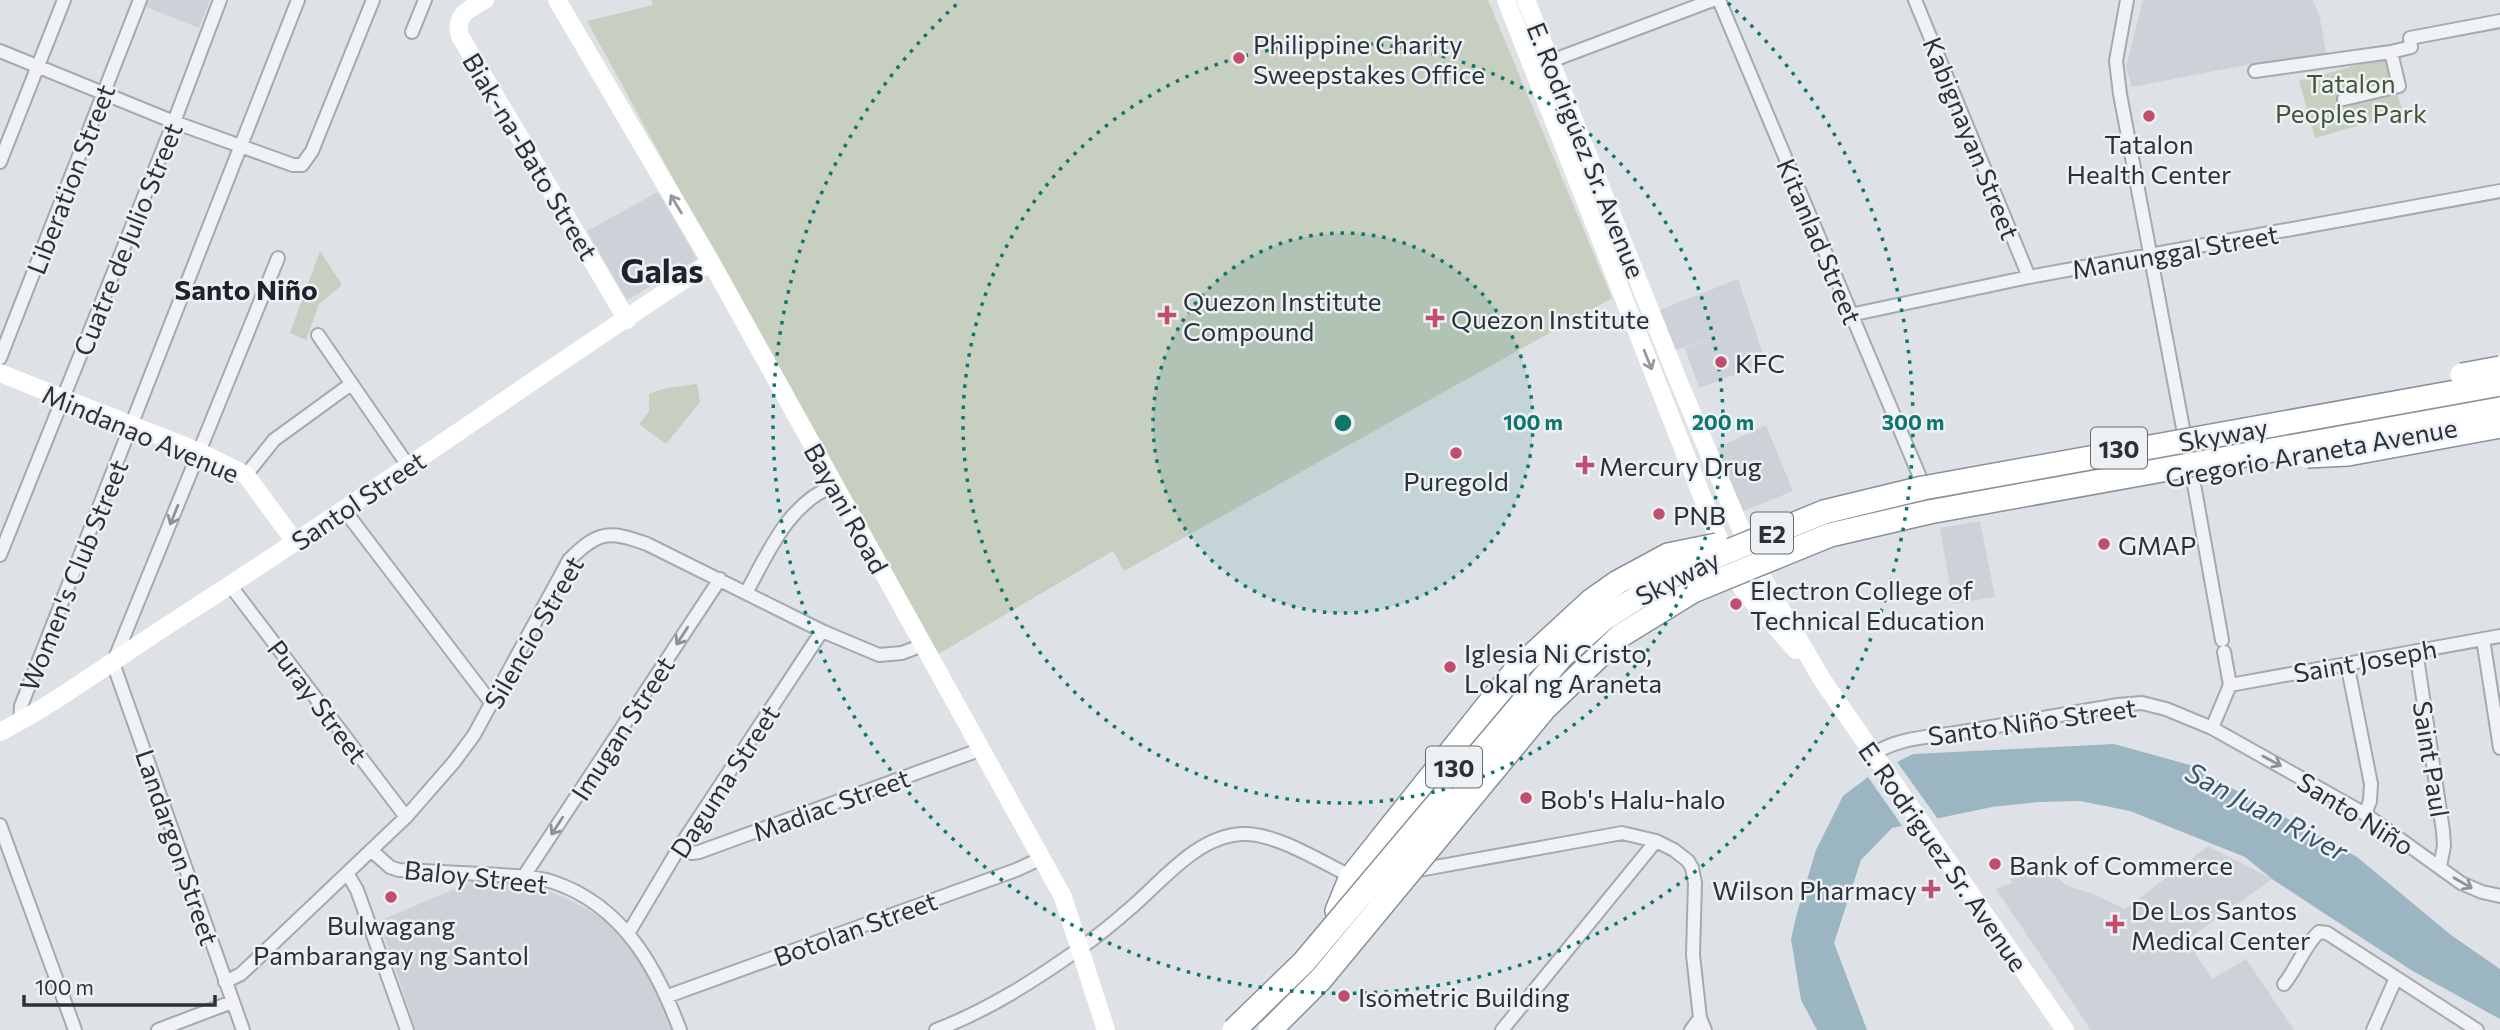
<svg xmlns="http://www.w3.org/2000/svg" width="2500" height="1030" viewBox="0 0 2500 1030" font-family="Commissioner,sans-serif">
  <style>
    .built { fill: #ccd2d7 }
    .green { fill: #c6cfc0 }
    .water { fill: #9cb5c3 }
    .pier { fill: #dee2e6 }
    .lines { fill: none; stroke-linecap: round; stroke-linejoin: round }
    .street-casing { stroke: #a4aaaf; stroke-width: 16 }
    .primary-casing { stroke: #9ea8b1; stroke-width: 23 }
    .highway-casing { stroke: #87929b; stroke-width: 26 }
    .street { stroke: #f0f2f5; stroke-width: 12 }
    .secondary { stroke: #fff; stroke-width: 18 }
    .primary { stroke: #fff; stroke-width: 19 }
    .highway { stroke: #fff; stroke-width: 23 }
    .highway-bridge-casing { stroke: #87929b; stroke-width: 26; stroke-linecap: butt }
    .highway-bridge { stroke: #fff; stroke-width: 23 }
    .oneway { stroke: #94989d }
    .oneway2 { stroke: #8c9298 }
    .ring { fill: none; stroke: #0f766e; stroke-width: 3.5; stroke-dasharray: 3.5 7 }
    .poi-dot { fill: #c14d6f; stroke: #edf1f4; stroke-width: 2.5 }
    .labels { text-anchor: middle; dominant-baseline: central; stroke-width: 5; stroke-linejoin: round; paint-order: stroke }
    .shield { fill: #edf1f4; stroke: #646b72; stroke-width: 2 }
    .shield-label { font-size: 24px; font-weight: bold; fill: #29323b }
    .poi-label { font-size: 26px; fill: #29323b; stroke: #edf1f4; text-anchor: start }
    .park-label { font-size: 26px; fill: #415637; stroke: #edf1f4 }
    .street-label { font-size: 26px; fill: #29323b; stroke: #edf1f4 }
    .neighbourhood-label { font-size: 28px; font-weight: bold; fill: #1b232c; stroke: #edf1f4 }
    .water-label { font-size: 28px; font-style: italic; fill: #36566c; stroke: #edf1f4 }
    .district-label { font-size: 33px; font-weight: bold; fill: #1b232c; stroke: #edf1f4 }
    .centre { fill: #0f766e; stroke: #edf1f4; stroke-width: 3.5 }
    .ring-label { font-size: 21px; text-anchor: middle; font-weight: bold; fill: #0f766e; stroke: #edf1f4; stroke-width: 5; stroke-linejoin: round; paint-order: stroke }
  </style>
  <rect width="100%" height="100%" fill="#dee2e6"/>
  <!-- built -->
  <path class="built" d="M128,0h82l-11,28z
    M2143,0h169l7,13 8,45 -68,10 -8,-4 -119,23 -6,-20z
    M658,192l39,67 -70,41 -40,-69z
    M1738,279l28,84 -67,25 -14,-40 26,-10 -35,12 -16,-40z
    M1766,425l27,66 -52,21 -24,-64z
    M1980,521l15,76 -42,7 -13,-76z
    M2208,846l64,33 -85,61 25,39 34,-20 48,71h-203l-95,-141 16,-6 -2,-4 35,-14 20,20 31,10 29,14z
    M483,877l50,8 35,14 42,23 14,13 42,69 8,26h-258l-37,-109z"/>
  <!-- green -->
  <path class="green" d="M651,0h837l124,298 -488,273 -11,-20 -178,105 -348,-635 66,-16z
    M2387,57l16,56 -88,25 -16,-57z
    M320,251l22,34 -23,19 -13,36 -16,-7z
    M697,384l3,18 -34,42 -27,-20 10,-12v-18l17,-6z"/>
  <!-- water -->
  <path class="water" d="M2114,744l76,21 167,92 94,78 49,34v50l-89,-49 -139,-91 -27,-22 -115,-46 -50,-10 -42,1 -46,5 -100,21 -31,32 -27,83 33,87h-50l-16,-30 -10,-61 6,-26 19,-63 27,-54 25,-19 45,-23z"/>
  <!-- pier -->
  <path class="pier" d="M1895,759l45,63 -1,1 -34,7 -37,-53z"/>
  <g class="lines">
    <defs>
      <path id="street" d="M1719,0l203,482
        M1915,0l114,277
        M2127,0l-11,61 4,33 66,350
        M412,32l13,-32
        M0,51l174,71 119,43h9l10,-14 61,-151
        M1551,61l162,-61
        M2255,71l136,-19
        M2344,99l55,-13 -8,-34 20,-5 -1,-9 90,-17
        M0,162l64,-162
        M1850,315l179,-38 471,-86
        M318,335l91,132
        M0,358l140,-358
        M2190,462l32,178
        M246,475l28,-35 77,-56
        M345,511l147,193
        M0,555l174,-433 46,-122
        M230,585l176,232
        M746,593c23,-41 41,-89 89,-108
        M2483,639l17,109
        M2416,651l27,180 1,15 -4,20
        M2347,663l24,121 -1,17 -5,13
        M2230,685l270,-49
        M20,721l1,-15 277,-706
        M2212,728l18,-43 -6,-33
        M1873,754c30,-18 55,-16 89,-22 52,-9 104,-18 156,-27l24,-2 24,6 46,19 153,86 96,69 21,9 18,4
        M0,825l75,205
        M679,848l13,5 7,-1 283,-103
        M371,850l19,17 9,3c28,1 57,3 85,4 23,2 47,1 69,8 69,23 103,84 127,148
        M1419,870l203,-37 34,8 18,9 14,11 4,7 3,15 -2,72 7,63 5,12
        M347,873l10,17 50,140
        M524,876l196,-297
        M629,932l50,-84 143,-217
        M225,982l16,-8 165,-157 48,-55 20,-27 95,-175c29,-29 40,-30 78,-16l175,87 57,24 23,-2 21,-8
        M2284,984c13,-16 20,-38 35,-52l8,1 150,97
        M668,996l348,-126 26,-12
        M158,1030l74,-28
        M243,1030l-130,-367 165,-405
        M936,1030c51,-19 99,-50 143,-81 19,-13 37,-28 54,-43 31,-27 65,-70 109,-72 33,-2 83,30 112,44
        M1502,1030l154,-189
        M1691,1030l9,-12
        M2373,1030l23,-52"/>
      <path id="primary" d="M1449,774l76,-94 31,-32"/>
      <path id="highway" d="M1337,911l14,-34 164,-206"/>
    </defs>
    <!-- street casing -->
    <use href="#street" class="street-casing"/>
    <!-- primary casing -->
    <use href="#primary" class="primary-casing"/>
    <!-- highway casing -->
    <use href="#highway" class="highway-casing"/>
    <!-- street -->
    <use href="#street" class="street"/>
    <!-- secondary -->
    <path class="secondary" d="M485,0c-16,9 -31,15 -25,36l167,284
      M557,0l154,262 352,635 43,133
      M1506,0l214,542 17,38 10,15 49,55
      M1526,0l152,380 81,192 64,109 242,349
      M0,373l200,79 46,23 49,67
      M0,732c63,-33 119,-76 179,-114 180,-115 353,-239 532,-356"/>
    <!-- primary -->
    <use href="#primary" class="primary"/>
    <!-- highway -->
    <use href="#highway" class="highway"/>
    <defs>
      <path id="highway-bridge" d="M2462,375l38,-7
        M2307,456l41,-2 152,-28
        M1515,671l76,-70 27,-19 50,-27 49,-10
        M1234,1030l70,-68 257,-305 44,-39 75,-47 144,-59 99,-24 577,-104
        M1270,1030l51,-51 224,-271 75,-72 73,-45 137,-56 99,-23 571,-103"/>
    </defs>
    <!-- highway-bridge casing -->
    <use href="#highway-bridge" class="highway-bridge-casing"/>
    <!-- highway-bridge -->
    <use href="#highway-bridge" class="highway-bridge"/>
  </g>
  <!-- one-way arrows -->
  <defs><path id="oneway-shaft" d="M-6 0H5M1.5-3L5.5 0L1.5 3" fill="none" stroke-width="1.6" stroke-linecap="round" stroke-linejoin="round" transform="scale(1.75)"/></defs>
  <g class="oneway">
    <use href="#oneway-shaft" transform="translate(676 204) rotate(-121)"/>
    <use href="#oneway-shaft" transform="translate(1648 360) rotate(68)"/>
  </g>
  <g class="oneway2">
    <use href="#oneway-shaft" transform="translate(174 515) rotate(112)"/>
    <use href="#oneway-shaft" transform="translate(682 636) rotate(123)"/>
    <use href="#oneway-shaft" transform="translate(2272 761) rotate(29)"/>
    <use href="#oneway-shaft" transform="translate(557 826) rotate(123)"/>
    <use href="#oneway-shaft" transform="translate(2463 883) rotate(30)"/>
  </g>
  <!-- distance rings -->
  <circle cx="1343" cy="423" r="190" fill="#0f766e" fill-opacity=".12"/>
  <g class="ring">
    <circle cx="1343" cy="423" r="190"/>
    <circle cx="1343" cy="423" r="380"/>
    <path d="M1728 3A570 570 0 1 1 958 3"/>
  </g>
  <!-- markers -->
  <g class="poi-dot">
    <circle cx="1239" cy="58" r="7"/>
    <circle cx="2149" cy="116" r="7"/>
    <path d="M1163.5 304.5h7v7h7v7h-7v7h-7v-7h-7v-7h7z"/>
    <path d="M1431.5 307.5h7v7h7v7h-7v7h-7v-7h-7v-7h7z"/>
    <circle cx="1721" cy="362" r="7"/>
    <circle cx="1456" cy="453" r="7"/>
    <path d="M1581.5 454.5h7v7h7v7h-7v7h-7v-7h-7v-7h7z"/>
    <circle cx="1659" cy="514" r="7"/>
    <circle cx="2104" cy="544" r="7"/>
    <circle cx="1736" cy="604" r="7"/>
    <circle cx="1450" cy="667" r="7"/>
    <circle cx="1526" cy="798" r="7"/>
    <circle cx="1995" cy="864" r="7"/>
    <path d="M1927.5 878.5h7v7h7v7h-7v7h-7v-7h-7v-7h7z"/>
    <circle cx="391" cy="897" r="7"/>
    <path d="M2111.5 913.5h7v7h7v7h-7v7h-7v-7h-7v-7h7z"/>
    <circle cx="1344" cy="996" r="7"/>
  </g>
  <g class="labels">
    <!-- shield labels -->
    <g class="shield">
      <rect x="2091" y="427.5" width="56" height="41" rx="5"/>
      <rect x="1751" y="512.5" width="42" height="41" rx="5"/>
      <rect x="1426" y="746.5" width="56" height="41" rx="5"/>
    </g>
    <g class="shield-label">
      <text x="2119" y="448">130</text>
      <text x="1772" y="533">E2</text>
      <text x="1454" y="767">130</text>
    </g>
    <!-- poi labels -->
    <g class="poi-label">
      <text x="1253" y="43">Philippine Charity<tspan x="1253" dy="30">Sweepstakes Office</tspan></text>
      <text x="2149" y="143" text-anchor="middle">Tatalon<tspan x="2149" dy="30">Health Center</tspan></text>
      <text x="1183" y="300">Quezon Institute<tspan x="1183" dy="30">Compound</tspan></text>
      <text x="1451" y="318">Quezon Institute</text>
      <text x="1735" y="362">KFC</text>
      <text x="1599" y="465">Mercury Drug</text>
      <text x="1456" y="480" text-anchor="middle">Puregold</text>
      <text x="1673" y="514">PNB</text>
      <text x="2118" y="544">GMAP</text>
      <text x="1750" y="589">Electron College of<tspan x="1750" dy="30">Technical Education</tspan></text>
      <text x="1464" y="652">Iglesia Ni Cristo,<tspan x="1464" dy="30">Lokal ng Araneta</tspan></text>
      <text x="1540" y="798">Bob's Halu-halo</text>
      <text x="2009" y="864">Bank of Commerce</text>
      <text x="1917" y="889" text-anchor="end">Wilson Pharmacy</text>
      <text x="2131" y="909">De Los Santos<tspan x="2131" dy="30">Medical Center</tspan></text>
      <text x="391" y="924" text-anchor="middle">Bulwagang<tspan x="391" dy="30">Pambarangay ng Santol</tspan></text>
      <text x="1358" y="996">Isometric Building</text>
    </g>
    <!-- park labels -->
    <g class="park-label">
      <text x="2351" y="82">Tatalon<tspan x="2351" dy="30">Peoples Park</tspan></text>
    </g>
    <!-- street labels -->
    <g class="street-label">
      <text transform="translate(1972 138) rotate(68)">Kabignayan Street</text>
      <text transform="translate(1587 150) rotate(68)">E. Rodriguez Sr. Avenue</text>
      <text transform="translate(531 156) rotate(59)">Biak-na-Bato Street</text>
      <text transform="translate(70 179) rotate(-69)">Liberation Street</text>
      <text transform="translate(127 239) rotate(-68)">Cuatre de Julio Street</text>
      <text transform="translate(1820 241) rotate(67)">Kitanlad Street</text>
      <text transform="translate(2175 251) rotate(-10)">Manunggal Street</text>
      <text transform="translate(141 433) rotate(23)">Mindanao Avenue</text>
      <text transform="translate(2223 434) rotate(-10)">Skyway</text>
      <text transform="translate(2311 452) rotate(-10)">Gregorio Araneta Avenue</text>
      <text transform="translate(358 500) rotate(-34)">Santol Street</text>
      <text transform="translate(847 508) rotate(61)">Bayani Road</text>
      <text transform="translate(73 575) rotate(-68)">Women's Club Street</text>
      <text transform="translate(1677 577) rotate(-27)">Skyway</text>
      <text transform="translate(533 632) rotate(-60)">Silencio Street</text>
      <text transform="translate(2365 660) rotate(-10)">Saint Joseph</text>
      <text transform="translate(318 701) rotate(53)">Puray Street</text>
      <text transform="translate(2032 721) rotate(-8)">Santo Niño Street</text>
      <text transform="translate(622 728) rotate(-57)">Imugan Street</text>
      <text transform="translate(2432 759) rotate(81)">Saint Paul</text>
      <text transform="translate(724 781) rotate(-57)">Daguma Street</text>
      <text transform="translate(831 804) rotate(-20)">Madiac Street</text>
      <text transform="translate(2356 813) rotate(32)">Santo Niño</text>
      <text transform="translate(178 847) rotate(71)">Landargon Street</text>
      <text transform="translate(1944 856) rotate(55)">E. Rodriguez Sr. Avenue</text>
      <text transform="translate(476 876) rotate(6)">Baloy Street</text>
      <text transform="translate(855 928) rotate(-20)">Botolan Street</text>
    </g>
    <!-- neighbourhood labels -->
    <g class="neighbourhood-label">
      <text x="246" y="289">Santo Niño</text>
    </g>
    <!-- water labels -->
    <g class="water-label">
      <text transform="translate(2267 811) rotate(28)">San Juan River</text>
    </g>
    <!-- district labels -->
    <g class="district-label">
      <text x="662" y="269">Galas</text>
    </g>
  </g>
  <circle cx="1343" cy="423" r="10" class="centre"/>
  <g class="ring-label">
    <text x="1533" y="430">100 m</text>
    <text x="1723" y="430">200 m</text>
    <text x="1913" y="430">300 m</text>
  </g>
  <!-- scale -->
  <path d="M24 995v10h191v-10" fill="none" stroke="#29323b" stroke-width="3.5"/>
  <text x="35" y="995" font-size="21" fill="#29323b" stroke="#edf1f4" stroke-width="5" paint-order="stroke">100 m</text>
</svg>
